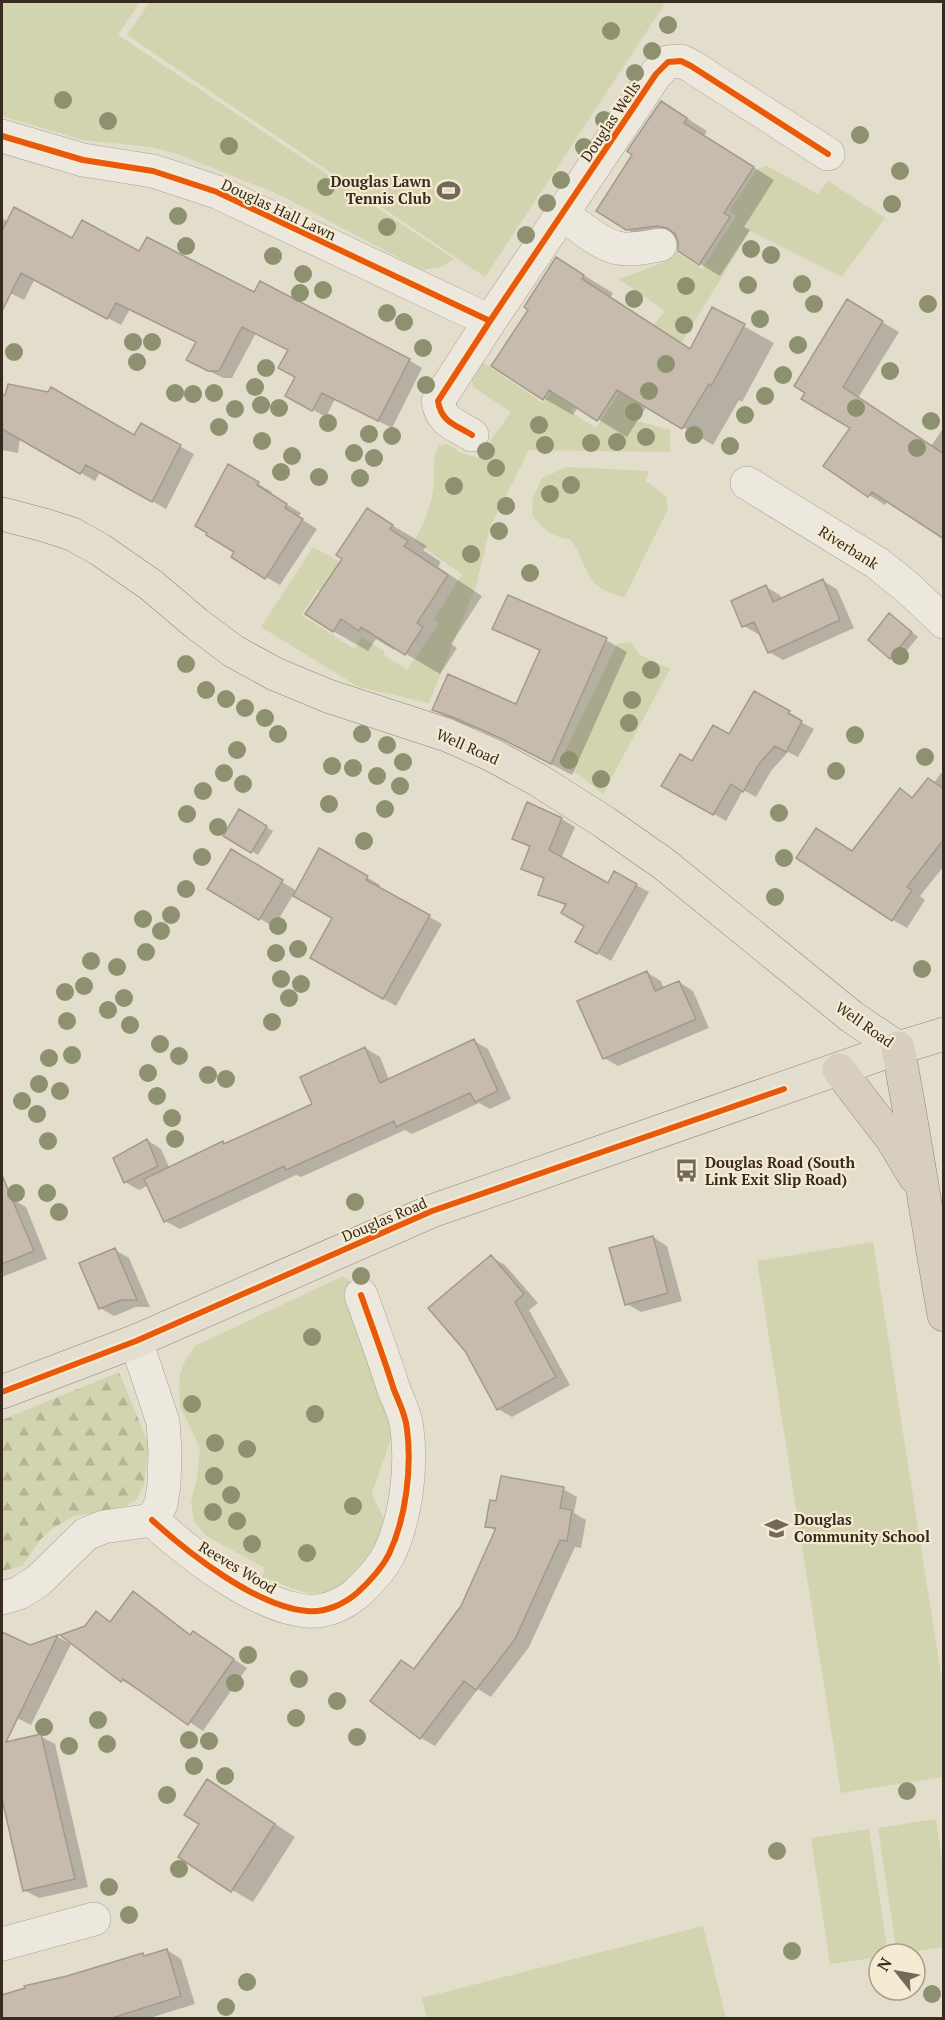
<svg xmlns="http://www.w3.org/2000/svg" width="945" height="2020" viewBox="0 0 945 2020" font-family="'PT Serif',serif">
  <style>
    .green { fill: #d2d3af }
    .forest { fill: url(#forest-firs) }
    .shadow { fill: #0003 }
    .building { fill: #c7bbad; stroke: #a3998c; stroke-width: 1.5 }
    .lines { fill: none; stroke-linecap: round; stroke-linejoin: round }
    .minor-casing { stroke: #a8a296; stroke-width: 34 }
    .major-casing { stroke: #8e877c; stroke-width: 34 }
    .highway-casing { stroke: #8e877c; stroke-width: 34 }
    .minor { stroke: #ece8de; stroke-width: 33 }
    .major { stroke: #e3decf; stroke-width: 33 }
    .highway { stroke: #d7cebd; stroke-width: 33 }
    .cycleway-casing { stroke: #f5ebd2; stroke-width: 10 }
    .cycleway { stroke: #e8590c; stroke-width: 6 }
    .tree { fill: #8d9170 }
    .labels { text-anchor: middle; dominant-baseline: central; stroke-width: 4.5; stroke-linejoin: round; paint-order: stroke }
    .street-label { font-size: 15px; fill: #372a1e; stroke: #f5ebd2 }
    .poi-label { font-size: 15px; font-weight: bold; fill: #372a1e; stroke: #f5ebd2; text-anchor: start }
  </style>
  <defs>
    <pattern id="forest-firs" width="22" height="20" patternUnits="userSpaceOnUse" patternTransform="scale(1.5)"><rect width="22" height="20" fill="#d2d3af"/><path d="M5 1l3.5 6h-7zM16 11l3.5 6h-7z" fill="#b5b596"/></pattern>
  </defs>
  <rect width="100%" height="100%" fill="#e3ddcc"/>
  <!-- green -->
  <path class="green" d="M2,2h138l-22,33 336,224 -13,8 -19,3 -142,-75 -105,-42 -25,-6 -67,-7 -81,-24z
    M150,2h516l-181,275 -358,-242z
    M767,166l51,28 10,-13 57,37 -43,59 -92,-46 -116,189 36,10v22l-141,-2 -39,77 -14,59 -47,117 -70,-16 -98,-60 52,-80 29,16 -19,28 -5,-2 -16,26 52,34 8,-12 22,14v4l23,15 32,-47 -5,-4 28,-45 -48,-33c11,-19 18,-36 20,-58 1,-16 -3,-22 5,-37l8,-2 13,8 18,6 33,-46 -38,-25 -2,-11 10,-15 62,42 8,-11 22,15 -2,5 25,16 34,-52 21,-47 14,-18 -46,-32 48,-18 9,-9 26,17 34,-53 -7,-5 28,-42z
    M567,467l82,4 -3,10 20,15 2,13 -44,89c-8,-4 -20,-6 -27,-13 -13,-12 -15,-32 -27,-46 -17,-1 -28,-11 -38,-24l1,-17 9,-20z
    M631,642l9,13 30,14 -67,125 -23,-19 -21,-11 58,-120z
    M873,1242l70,445v90l-102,16 -84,-532z
    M343,1276l7,5 6,7 38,142 -22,63c2,10 12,21 12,29 -1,27 -37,69 -65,71 -20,2 -39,-11 -57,-16l3,-9 -59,-32 -12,-15 -3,-18 6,-26 3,-29 -20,-42 -1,-16 1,-15 4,-12 11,-17z
    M936,1819l7,49v79l-46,7 -19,-126z
    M869,1829l19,125h-9v3l-49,7 -19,-126z
    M703,1926l23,92h-299l-5,-20z"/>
  <!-- forest -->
  <path class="forest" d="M119,1372l30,73 -5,40 -8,15 -10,6 -54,11 -19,11 -12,11 -19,27 -20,5v-151z"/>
  <!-- shadow -->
  <path class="shadow" d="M682,115l25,16 -3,5 70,44 -30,47 6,3 -30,46 -41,-25 -1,-13 -30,3 -22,-12z
    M2,218l6,4 65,18 67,13 115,41 154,66 13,8 -30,60 -57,-29 -9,18 -26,-14 -4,-26 -7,-27 -33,-17 -24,45h-9l-22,-11 -4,-25 -67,-33 -9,16 -86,-46 -11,21 -22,-11z
    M557,259l56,34 -2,4 80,52 22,-40 61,34 -32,59 -3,-2 -26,45 -66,-39 -20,31 -49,-30 -5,8 -30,-17 -13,-89z
    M847,301l52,31 -41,66 73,48 13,-19v110l-56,-36 -3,4 -16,-10 -17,-68 -49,-29z
    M2,396l133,41 6,-12 53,29 -28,55 -66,-37 -5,9 -75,-43 -2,15 -16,-3z
    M228,466l44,26 -2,2 31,19 -3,4 19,12 -37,56 -14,-8 -29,-26z
    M367,510l60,36 -4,4 18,12 -3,5 44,29 -31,48 6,4 -17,26 -44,-26 -2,2 -18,-11 -8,12 -35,-20 11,-73z
    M823,581l14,8 17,39 -71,32 -14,-8 -8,-19 -3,1 -14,-8 22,-39 14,8 2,4z
    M896,619l22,18 -20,24 -7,-4z
    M494,628l112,12 21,12 -55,123 -50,-26 -45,-20 -23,-7 -20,-12 82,-4 24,-55 -25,-11z
    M754,693l47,26 -2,2 15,8 -16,28 -10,-5 -17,19 -15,26 -13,-7 -17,31 -63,-36 67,-49z
    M941,773l3,1v92l-24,30 5,4 -18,28 -14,-8 -40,-68 47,-62 14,8 20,-15z
    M240,811l33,20 -15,24 -33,-20z
    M562,819l13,8 -14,32 47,26 7,-12 34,19 -38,69 -34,-20 9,-15 -19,-20 -27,-12 5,-15 -22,-11 8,-20 -17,-9z
    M320,850l60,35 -2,3 64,36 -46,82 -84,-48 22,-40 -41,-23 -19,32 -65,-38 22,-38 66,40z
    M646,972l15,9 3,8 15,-7 14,9 16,37 -91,38 -14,-8z
    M474,1041l14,8 23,50 -21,10 -11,-6 -67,31 -7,-4 -104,47 -5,-2 -116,54 -15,-8 -16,-36 -10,5 -14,-8 22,-42 14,9 9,20 53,-26 3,2 88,-40 51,-57 15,9 9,23z
    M12,1199l14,8 21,52 -45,18v-74z
    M653,1237l14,9 15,55 -41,11 -14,-8z
    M115,1250l14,8 21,49h-14l-22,9 -14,-8z
    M491,1257l14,8 33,38 -9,7 41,75 -58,32 -14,-8z
    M563,1489l14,8 -3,16 12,7 -5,28 -6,-1 -46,100 -38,50 -13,-8 -43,57 -14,-8 -49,-37 30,-39 13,7 47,-62 34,-76 -9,-5 10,-23z
    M133,1593l14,8 44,34 2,-2 14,8 40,27 -44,63 -66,-44 -2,1 -14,-8 -35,-53 10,-14 16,9z
    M2,1633l28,14 28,-10 13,7 -40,81 -29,-14z
    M40,1736l15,8 33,143 -49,11 -15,-8 -22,-97v-48z
    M228,1793l67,44 -42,65 -21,-12z
    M167,1950l14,9 14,45 -45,14h-148v-24l65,-16 75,-24 4,2z"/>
  <!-- building -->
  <path class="building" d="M661,101l26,17 -3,5 70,44 -30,46 6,4 -31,48 -21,-14v-9l-3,-8 -8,-6 -10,-2 -31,4 -30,-19 36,-56 -5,-4z
    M14,207l58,31 10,-18 57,31 8,-14 107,55 6,-11 150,78 -32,62 -56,-28 -10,18 -27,-15 10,-19 -17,-9 10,-18 -46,-23 -23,44h-11l-22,-11 10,-18 -80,-39 -9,16 -86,-46 -19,38v-80z
    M556,257l28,18 -2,4 108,70 22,-42 33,17 -34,62 -2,-2 -27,45 -65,-39 -20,31 -48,-31 -6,10 -52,-34 37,-56 -4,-3z
    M847,299l36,22 -40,66 101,67v85l-72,-47 -4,5 -45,-31 27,-38 -49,-29 4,-6 -11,-7z
    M8,384l40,8 3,-5 83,48 7,-12 40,22 -29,57 -66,-37 -6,9 -78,-45v-34h3z
    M228,464l31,18 -2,3 30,19 -2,4 18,11 -38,60 -34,-22 3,-5 -28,-17 1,-2 -12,-7z
    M367,508l26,17 -3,4 18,12 -4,5 44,29 -31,48 6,4 -18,28 -44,-28 -2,4 -18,-12 -8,13 -28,-18 37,-55 -6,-4z
    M823,579l17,41 -72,33 -14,-31 -12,5 -11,-26 35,-16 7,17z
    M508,595l99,43 -56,126 -51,-26 -45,-20 -23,-8 16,-36 68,30 24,-54 -48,-21z
    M889,613l23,19 -22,27 -22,-19z
    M754,691l36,20 -2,2 14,8 -16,31 -11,-6 -16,18 -16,28 -12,-8 -18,31 -52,-29 19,-32 12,7 21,-36 16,9z
    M928,778l16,11v50l-37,48 5,3 -20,31 -96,-63 20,-30 36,23 48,-63 12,10z
    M527,802l35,16 -13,32 59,33 6,-12 23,13 -40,70 -22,-12 9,-16 -23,-13 5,-9 -28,-9 6,-17 -23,-9 9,-23 -18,-7z
    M239,809l28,17 -16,27 -28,-17z
    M319,848l49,28 -2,4 64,35 -47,84 -73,-41 22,-40 -39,-22z
    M231,849l52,31 -24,40 -52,-31z
    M647,971l8,20 24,-10 17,38 -93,40 -26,-58z
    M474,1039l24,52 -23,11 -5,-9 -74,34 -2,-6 -108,49 -2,-4 -120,56 -20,-43 79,-38 1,3 88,-40 -12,-27 65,-30 15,36z
    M147,1139l11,27 -34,17 -11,-25z
    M2,1175l32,76 -32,13z
    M653,1236l15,57 -43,12 -16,-57z
    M115,1248l22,52h-16l-22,9 -20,-46z
    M491,1255l33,39 -9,8 41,75 -59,33 -32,-59 -37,-43z
    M501,1476l63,11 -4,21 12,2 -5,31 -7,-1 -45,99 -39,51 -12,-9 -44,58 -50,-38 31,-41 13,9 47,-63 35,-78 -11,-1 5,-27 6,1z
    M133,1591l57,44 3,-4 41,28 -46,66 -65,-46 -2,3 -61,-47 25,-9 11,-15 14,11z
    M2,1632l28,13 28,-10 -52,107 35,-8 34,145 -52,12 -21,-92z
    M207,1779l68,45 -44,68 -53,-35 21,-33 -15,-9z
    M167,1949l14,47 -72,23h-107v-24l23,-7 -1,-2 43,-10 76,-23 1,3z"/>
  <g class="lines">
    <defs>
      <path id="minor" d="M2,136l81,24 70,11 64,21 273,129
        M562,214c15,10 38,31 56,34 13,3 28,-1 42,-3
        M472,435c-16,-10 -31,-13 -34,-34l52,-80 166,-247 12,-12 13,-1 10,5 137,88
        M747,483l130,80 30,24 37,35
        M152,1520c36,33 105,87 155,91 18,2 37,-7 50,-18 12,-11 25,-25 32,-39 17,-36 23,-86 18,-125 -1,-13 -8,-27 -13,-39 -10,-32 -22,-64 -33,-95
        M2,1598l17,-5 19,-12 48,-47 17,-7 49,-7 9,-16 3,-19 1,-34 -2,-29 -27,-81
        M2,1944l92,-25"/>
      <path id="major" d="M2,514l42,11 28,9 27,15 52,36 46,39 36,27 42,23 53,22 119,39 45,20 46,25 66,42 60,42 188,153 46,31
        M2,1392l134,-51 296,-130 466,-163 46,-14"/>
      <path id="highway" d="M898,1048c17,89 30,178 46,267
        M839,1070l53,69 23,38"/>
    </defs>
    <!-- minor casing -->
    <use href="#minor" class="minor-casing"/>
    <!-- major casing -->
    <use href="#major" class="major-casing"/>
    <!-- highway casing -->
    <use href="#highway" class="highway-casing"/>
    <!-- minor -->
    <use href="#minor" class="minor"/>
    <!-- major -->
    <use href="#major" class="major"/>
    <!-- highway -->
    <use href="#highway" class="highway"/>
    <defs>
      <path id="cycleway" d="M2,136l81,24 70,11 64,21 273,129
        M472,435c-16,-10 -31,-13 -34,-34l52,-80 166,-247 12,-12 13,-1 10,5 137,88
        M2,1392l134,-51 296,-130 352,-122
        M152,1520c36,33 105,87 155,91 18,2 37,-7 50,-18 12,-11 25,-25 32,-39 17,-36 23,-86 18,-125 -1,-13 -8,-27 -13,-39 -10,-32 -22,-64 -33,-95"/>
    </defs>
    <!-- cycleway casing -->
    <use href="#cycleway" class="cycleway-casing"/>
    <!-- cycleway -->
    <use href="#cycleway" class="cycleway"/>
  </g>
  <!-- trees -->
  <g class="tree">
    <circle cx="668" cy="25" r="9"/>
    <circle cx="611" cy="31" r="9"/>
    <circle cx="652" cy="51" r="9"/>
    <circle cx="635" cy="73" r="9"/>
    <circle cx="63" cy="100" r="9"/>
    <circle cx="604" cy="120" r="9"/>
    <circle cx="108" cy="121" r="9"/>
    <circle cx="860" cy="135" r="9"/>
    <circle cx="229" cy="146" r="9"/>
    <circle cx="584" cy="147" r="9"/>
    <circle cx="900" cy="171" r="9"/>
    <circle cx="561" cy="180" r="9"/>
    <circle cx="326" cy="187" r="9"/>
    <circle cx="547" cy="203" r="9"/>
    <circle cx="892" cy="204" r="9"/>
    <circle cx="178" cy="216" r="9"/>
    <circle cx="387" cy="227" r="9"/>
    <circle cx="526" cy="235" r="9"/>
    <circle cx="186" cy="246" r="9"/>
    <circle cx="751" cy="249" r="9"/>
    <circle cx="771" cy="255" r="9"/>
    <circle cx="273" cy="256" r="9"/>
    <circle cx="303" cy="274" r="9"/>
    <circle cx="802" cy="284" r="9"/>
    <circle cx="748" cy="285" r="9"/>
    <circle cx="686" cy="286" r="9"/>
    <circle cx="323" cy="290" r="9"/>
    <circle cx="300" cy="293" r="9"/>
    <circle cx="634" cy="299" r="9"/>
    <circle cx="814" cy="304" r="9"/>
    <circle cx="928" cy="304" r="9"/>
    <circle cx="387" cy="313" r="9"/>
    <circle cx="760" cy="319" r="9"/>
    <circle cx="404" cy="322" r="9"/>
    <circle cx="684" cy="325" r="9"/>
    <circle cx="133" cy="342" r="9"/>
    <circle cx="152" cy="342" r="9"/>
    <circle cx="798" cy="345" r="9"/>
    <circle cx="423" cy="348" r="9"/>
    <circle cx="14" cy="352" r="9"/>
    <circle cx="137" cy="362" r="9"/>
    <circle cx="666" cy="364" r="9"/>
    <circle cx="266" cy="368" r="9"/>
    <circle cx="890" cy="371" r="9"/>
    <circle cx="783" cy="375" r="9"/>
    <circle cx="426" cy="385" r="9"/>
    <circle cx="255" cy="387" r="9"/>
    <circle cx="649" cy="391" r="9"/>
    <circle cx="175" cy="393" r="9"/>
    <circle cx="214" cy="393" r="9"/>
    <circle cx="193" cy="394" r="9"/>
    <circle cx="765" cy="396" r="9"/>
    <circle cx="261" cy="405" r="9"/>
    <circle cx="279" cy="408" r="9"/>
    <circle cx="856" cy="408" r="9"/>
    <circle cx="235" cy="409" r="9"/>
    <circle cx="634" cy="412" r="9"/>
    <circle cx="745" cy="415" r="9"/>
    <circle cx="931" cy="421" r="9"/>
    <circle cx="328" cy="423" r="9"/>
    <circle cx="539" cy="425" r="9"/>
    <circle cx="219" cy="427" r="9"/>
    <circle cx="369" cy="434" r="9"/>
    <circle cx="694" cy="435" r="9"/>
    <circle cx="392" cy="436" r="9"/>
    <circle cx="646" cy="437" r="9"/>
    <circle cx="262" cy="441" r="9"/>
    <circle cx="617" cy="442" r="9"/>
    <circle cx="591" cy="443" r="9"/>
    <circle cx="545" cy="445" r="9"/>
    <circle cx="730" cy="446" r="9"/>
    <circle cx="917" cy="448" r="9"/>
    <circle cx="486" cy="451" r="9"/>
    <circle cx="354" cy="453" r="9"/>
    <circle cx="292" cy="456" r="9"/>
    <circle cx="374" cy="458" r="9"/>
    <circle cx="496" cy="468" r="9"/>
    <circle cx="281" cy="472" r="9"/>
    <circle cx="319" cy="477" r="9"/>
    <circle cx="360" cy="478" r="9"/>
    <circle cx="571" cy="485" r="9"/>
    <circle cx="454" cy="486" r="9"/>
    <circle cx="550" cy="494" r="9"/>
    <circle cx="506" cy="506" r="9"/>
    <circle cx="499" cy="531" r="9"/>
    <circle cx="471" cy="554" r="9"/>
    <circle cx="530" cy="573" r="9"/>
    <circle cx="900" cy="656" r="9"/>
    <circle cx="186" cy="664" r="9"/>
    <circle cx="651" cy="670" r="9"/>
    <circle cx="206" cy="690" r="9"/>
    <circle cx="226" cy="699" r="9"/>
    <circle cx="632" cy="700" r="9"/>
    <circle cx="245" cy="708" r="9"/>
    <circle cx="265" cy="718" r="9"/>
    <circle cx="629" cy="723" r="9"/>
    <circle cx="278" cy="734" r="9"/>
    <circle cx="362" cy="734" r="9"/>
    <circle cx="855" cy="735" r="9"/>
    <circle cx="387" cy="745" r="9"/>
    <circle cx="237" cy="750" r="9"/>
    <circle cx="925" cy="757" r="9"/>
    <circle cx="569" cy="760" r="9"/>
    <circle cx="403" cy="762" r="9"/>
    <circle cx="332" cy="766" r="9"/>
    <circle cx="353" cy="768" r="9"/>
    <circle cx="836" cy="771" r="9"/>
    <circle cx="224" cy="773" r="9"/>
    <circle cx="377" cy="776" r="9"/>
    <circle cx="601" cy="779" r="9"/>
    <circle cx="243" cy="784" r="9"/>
    <circle cx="400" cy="786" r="9"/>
    <circle cx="203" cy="791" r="9"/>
    <circle cx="329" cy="804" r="9"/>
    <circle cx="385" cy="809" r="9"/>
    <circle cx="779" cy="813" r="9"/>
    <circle cx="187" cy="814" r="9"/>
    <circle cx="218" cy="827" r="9"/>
    <circle cx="364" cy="841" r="9"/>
    <circle cx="202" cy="857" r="9"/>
    <circle cx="784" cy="858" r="9"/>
    <circle cx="186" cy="889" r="9"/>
    <circle cx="775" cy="897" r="9"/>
    <circle cx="171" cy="915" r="9"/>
    <circle cx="143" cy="919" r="9"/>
    <circle cx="278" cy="926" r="9"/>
    <circle cx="161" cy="931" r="9"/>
    <circle cx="298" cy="949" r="9"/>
    <circle cx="146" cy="952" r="9"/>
    <circle cx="276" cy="953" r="9"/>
    <circle cx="91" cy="961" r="9"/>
    <circle cx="117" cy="967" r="9"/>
    <circle cx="922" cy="969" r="9"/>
    <circle cx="281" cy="979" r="9"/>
    <circle cx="301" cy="984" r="9"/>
    <circle cx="84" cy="986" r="9"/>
    <circle cx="65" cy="992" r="9"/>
    <circle cx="124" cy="998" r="9"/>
    <circle cx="289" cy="998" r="9"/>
    <circle cx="108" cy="1010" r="9"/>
    <circle cx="67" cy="1021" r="9"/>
    <circle cx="272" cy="1022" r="9"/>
    <circle cx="130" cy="1025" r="9"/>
    <circle cx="160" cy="1044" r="9"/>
    <circle cx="72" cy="1055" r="9"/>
    <circle cx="179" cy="1056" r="9"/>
    <circle cx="49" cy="1058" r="9"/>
    <circle cx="148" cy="1073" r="9"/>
    <circle cx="208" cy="1075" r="9"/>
    <circle cx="226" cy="1079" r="9"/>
    <circle cx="39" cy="1084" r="9"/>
    <circle cx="60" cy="1091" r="9"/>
    <circle cx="157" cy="1096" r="9"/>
    <circle cx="22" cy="1101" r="9"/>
    <circle cx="37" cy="1114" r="9"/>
    <circle cx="172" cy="1118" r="9"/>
    <circle cx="175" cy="1139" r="9"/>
    <circle cx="48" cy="1141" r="9"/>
    <circle cx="16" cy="1193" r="9"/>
    <circle cx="47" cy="1193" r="9"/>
    <circle cx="355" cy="1202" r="9"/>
    <circle cx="59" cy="1212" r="9"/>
    <circle cx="361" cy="1276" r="9"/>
    <circle cx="312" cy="1337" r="9"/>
    <circle cx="192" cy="1404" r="9"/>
    <circle cx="315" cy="1414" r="9"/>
    <circle cx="215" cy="1443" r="9"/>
    <circle cx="247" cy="1449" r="9"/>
    <circle cx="214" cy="1476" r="9"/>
    <circle cx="231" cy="1495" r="9"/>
    <circle cx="353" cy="1506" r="9"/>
    <circle cx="213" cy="1512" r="9"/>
    <circle cx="237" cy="1521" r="9"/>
    <circle cx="252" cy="1544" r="9"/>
    <circle cx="307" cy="1553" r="9"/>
    <circle cx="248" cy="1655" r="9"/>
    <circle cx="299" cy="1679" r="9"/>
    <circle cx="235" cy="1683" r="9"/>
    <circle cx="337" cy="1701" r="9"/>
    <circle cx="296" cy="1718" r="9"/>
    <circle cx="98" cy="1720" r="9"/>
    <circle cx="44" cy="1727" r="9"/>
    <circle cx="357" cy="1737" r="9"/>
    <circle cx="189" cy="1740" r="9"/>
    <circle cx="209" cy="1741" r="9"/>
    <circle cx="107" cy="1744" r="9"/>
    <circle cx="69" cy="1746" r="9"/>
    <circle cx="194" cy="1766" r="9"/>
    <circle cx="225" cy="1776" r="9"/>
    <circle cx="907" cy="1791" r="9"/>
    <circle cx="167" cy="1795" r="9"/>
    <circle cx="777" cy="1851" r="9"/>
    <circle cx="179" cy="1869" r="9"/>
    <circle cx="109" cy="1887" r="9"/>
    <circle cx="129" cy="1915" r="9"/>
    <circle cx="792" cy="1951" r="9"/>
    <circle cx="247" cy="1982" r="9"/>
    <circle cx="932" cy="1994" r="9"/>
    <circle cx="226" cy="2007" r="9"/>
  </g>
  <!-- icons -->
  <defs>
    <symbol id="stadium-bare" viewBox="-9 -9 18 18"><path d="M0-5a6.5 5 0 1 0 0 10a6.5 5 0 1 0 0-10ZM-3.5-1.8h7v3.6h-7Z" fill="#73695b" stroke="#f5ebd2" stroke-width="2.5" paint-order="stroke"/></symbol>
    <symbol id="bus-bare" viewBox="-9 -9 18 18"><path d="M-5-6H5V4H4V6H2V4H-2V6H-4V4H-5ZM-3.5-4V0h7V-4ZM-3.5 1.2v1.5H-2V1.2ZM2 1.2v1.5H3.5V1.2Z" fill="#73695b" stroke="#f5ebd2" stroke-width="2.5" paint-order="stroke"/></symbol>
    <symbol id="school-bare" viewBox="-9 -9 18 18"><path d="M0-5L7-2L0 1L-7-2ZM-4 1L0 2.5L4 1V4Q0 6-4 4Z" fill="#73695b" stroke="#f5ebd2" stroke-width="2.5" paint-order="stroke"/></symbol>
  </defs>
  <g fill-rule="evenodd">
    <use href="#stadium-bare" x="432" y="174" width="33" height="33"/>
    <use href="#bus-bare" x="670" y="1154" width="33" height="33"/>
    <use href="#school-bare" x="760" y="1512" width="33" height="33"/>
  </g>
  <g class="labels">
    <!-- street labels -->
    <g class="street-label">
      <text transform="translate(610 121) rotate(-56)">Douglas Wells</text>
      <text transform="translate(279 209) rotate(25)">Douglas Hall Lawn</text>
      <text transform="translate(849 547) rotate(32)">Riverbank</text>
      <text transform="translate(468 746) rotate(24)">Well Road</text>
      <text transform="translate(865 1024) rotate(35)">Well Road</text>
      <text transform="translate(384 1219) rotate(-23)">Douglas Road</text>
      <text transform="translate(238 1567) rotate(31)">Reeves Wood</text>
    </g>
    <!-- poi labels -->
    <g class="poi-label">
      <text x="431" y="181" text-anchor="end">Douglas Lawn<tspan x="431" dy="17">Tennis Club</tspan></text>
      <text x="705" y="1162">Douglas Road (South<tspan x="705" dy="17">Link Exit Slip Road)</tspan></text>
      <text x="794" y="1519">Douglas<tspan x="794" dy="17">Community School</tspan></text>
    </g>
  </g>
  <!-- border -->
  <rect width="945" height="2020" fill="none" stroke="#372a1e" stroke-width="6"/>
  <!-- north arrow -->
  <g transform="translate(897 1972) rotate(301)"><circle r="28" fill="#f5ebd2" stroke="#a99e8a" stroke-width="1.5"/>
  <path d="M0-4.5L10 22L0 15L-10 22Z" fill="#73695b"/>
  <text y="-9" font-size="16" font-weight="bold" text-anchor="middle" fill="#372a1e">N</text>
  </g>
</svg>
